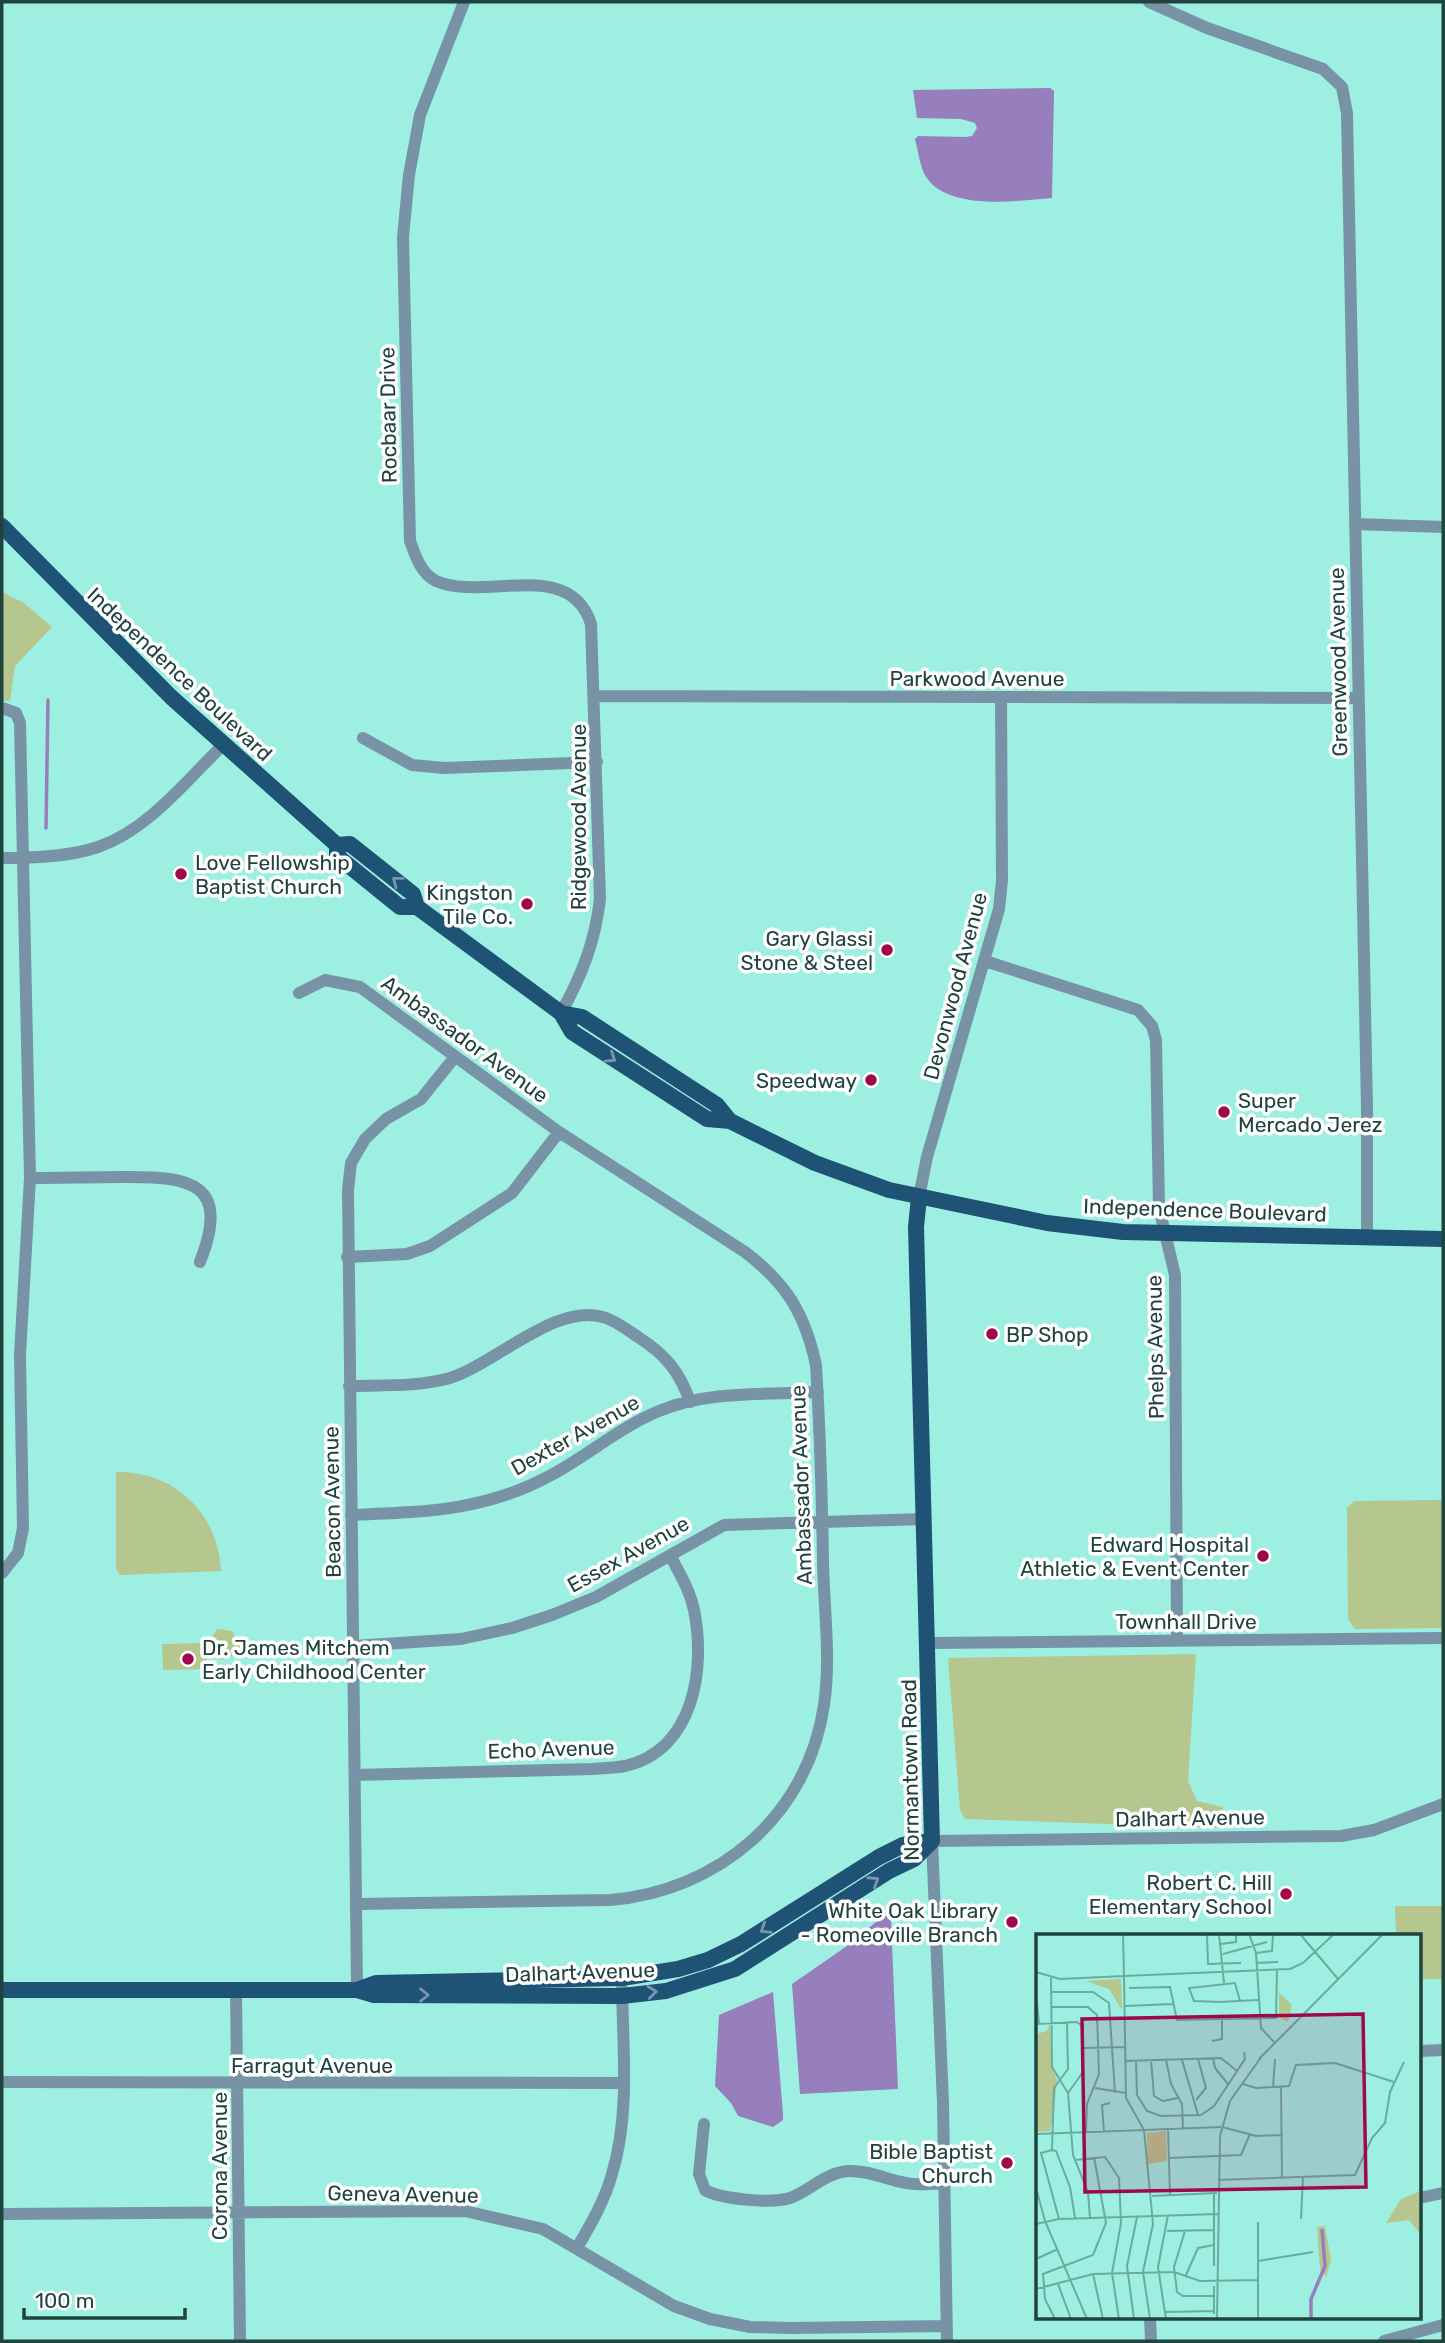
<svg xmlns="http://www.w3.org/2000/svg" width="1445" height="2343" viewBox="0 0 1445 2343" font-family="Rubik,sans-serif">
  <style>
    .green { fill: #b5c68e }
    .water { fill: #977ebc }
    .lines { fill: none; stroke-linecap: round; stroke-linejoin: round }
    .stream { stroke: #977ebc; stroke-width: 3.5 }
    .minor { stroke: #7892a6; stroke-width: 12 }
    .major { stroke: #1f5376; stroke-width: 16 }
    .oneway { stroke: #7897ac }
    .poi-dot { fill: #9f074f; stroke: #fefefe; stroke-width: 2.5 }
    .labels { text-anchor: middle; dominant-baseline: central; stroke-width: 7; stroke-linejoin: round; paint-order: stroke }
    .street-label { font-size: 21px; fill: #20433d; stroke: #fefefe }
    .poi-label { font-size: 21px; fill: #20433d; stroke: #fefefe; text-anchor: end }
    .inset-river { fill: none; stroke: #977ebc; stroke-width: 3.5 }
    .inset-road { fill: none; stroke: #6bab9f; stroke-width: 2 }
    .view { fill: #9f074f; fill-opacity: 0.15; stroke: #9f074f; stroke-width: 3.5 }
    .inset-edge { fill: none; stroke: #20433d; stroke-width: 3.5 }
  </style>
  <rect width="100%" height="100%" fill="#9df0e1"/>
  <!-- green -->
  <path class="green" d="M2,592l22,11 28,24 -37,39 -5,35h-8z
    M116,1472c59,-1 102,41 105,99l-101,4 -4,-6z
    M1443,1500v128l-88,1 -7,-10 -1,-111 7,-7z
    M217,1629l15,2 8,13v10l-20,6 -8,-5 -2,-14z
    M207,1643v26l-44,1 -1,-26z
    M1196,1654l-8,127 9,20 26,6 1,21 -259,-9 -5,-9 -12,-152z
    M1395,1906h48v73h-24v-44h-23z"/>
  <!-- water -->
  <path class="water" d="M1050,88l4,3 -2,107c-36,3 -103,13 -126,-21 -6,-10 -8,-27 -11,-38l3,-3 47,1 7,-1 5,-8 -2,-5 -14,-4 -44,-1 -4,-28z
    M887,1916l4,4 7,169 -98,5 -8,-110 55,-38 35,-29z
    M773,1992l10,122v6l-10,7 -35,-11 -7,-13 -16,-17 4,-71z"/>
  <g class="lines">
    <!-- stream -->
    <path class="stream" d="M46,828l2,-128"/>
    <!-- minor -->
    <path class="minor" d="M464,2l-44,113 -11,60 -6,62 7,304c5,14 11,33 26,40 48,21 134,-24 155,43l9,275c-5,43 -18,76 -39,114
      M1149,2l58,26 116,41 19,18 5,26 20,995v129
      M1355,524l88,3
      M596,696l762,2
      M2,708l14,5 4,10 10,455 -10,177 3,173 -5,25 -16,20
      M363,738l49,27 32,3 153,-6
      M2,858c30,0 67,-1 96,-11 50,-17 88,-66 125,-102
      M985,961l153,49 14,16 4,14 3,168 16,67 2,366
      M299,993l26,-13 35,7 199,145 186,120c42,32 60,62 71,113 4,66 6,131 7,197 1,47 8,97 1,143 -16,110 -105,186 -214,195l-253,4
      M30,1178c30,0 61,-1 92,-1 69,-1 109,6 78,85
      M919,1197l8,-40 72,-248 3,-29 -1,-183
      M347,1257l60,-3 23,-8 82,-53 47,-61
      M349,1386c33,-1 69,1 101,-8 45,-14 109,-78 156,-60 11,4 22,12 32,19 27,17 42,35 52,65
      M351,1515c73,-3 136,-4 202,-41 35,-19 69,-48 106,-63 49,-21 107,-16 159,-19
      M929,1643l514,-5
      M353,1646l108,-7 51,-11 40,-13 44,-18 128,-72 201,-6
      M355,1775l237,-6c11,-1 22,-1 33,-3 69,-16 81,-97 69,-156 -4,-20 -15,-37 -24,-55
      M236,1990l4,351
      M357,1990l-9,-800 3,-27 14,-24 21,-20 35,-20 33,-41
      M1419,2051l24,-1
      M2,2082l621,1
      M704,2124l-5,50 6,16c15,9 67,14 85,8 21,-8 35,-25 58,-27 21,-1 39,9 58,12 12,3 26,0 38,0
      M1419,2198l24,-5
      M2,2214l463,-3 78,18 131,77 36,13 40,8 41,1 155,-2
      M577,2248c14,-24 28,-48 35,-74 18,-59 11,-124 10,-185
      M1150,2317l1,24
      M947,2341l-4,-238 -11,-262 409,-5 33,-6 69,-26
      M1384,2341l59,-16"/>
    <!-- major -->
    <path class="major" d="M2,526l169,171 166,148 13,-1 63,50 4,13 144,106 21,4 135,88 13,16
      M337,845v11l63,51h17
      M561,1013l11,19 135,87 23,2 85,42 74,27 158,33 76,9 320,7
      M919,1197l-3,30 16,614
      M2,1990h355l17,5 248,1 44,-5 69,-22 154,-98 25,-12 18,-18
      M357,1990l19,-7 246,-5 56,-9 30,-9 33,-16 138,-87 24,-12 29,-4"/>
  </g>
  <!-- one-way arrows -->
  <defs><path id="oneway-chevron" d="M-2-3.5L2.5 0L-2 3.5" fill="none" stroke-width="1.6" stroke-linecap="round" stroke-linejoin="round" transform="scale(1.75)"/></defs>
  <g class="oneway">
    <use href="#oneway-chevron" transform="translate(397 881) rotate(-142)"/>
    <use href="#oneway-chevron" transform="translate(611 1058) rotate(34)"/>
    <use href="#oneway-chevron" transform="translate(874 1881) rotate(-33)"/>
    <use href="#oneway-chevron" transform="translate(765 1929) rotate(148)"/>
    <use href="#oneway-chevron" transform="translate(652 1992) rotate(-7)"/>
    <use href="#oneway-chevron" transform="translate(424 1995)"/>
  </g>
  <!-- markers -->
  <g class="poi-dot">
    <circle cx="181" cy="874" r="7"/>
    <circle cx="527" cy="904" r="7"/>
    <circle cx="887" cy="950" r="7"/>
    <circle cx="871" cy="1080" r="7"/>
    <circle cx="1224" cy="1112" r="7"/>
    <circle cx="992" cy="1334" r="7"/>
    <circle cx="1263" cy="1556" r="7"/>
    <circle cx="188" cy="1659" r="7"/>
    <circle cx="1286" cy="1894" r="7"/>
    <circle cx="1012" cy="1922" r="7"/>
    <circle cx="1007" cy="2163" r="7"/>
  </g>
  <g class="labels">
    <!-- street labels -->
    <g class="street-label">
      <text transform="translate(388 415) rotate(-91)">Rocbaar Drive</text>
      <text transform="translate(1338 662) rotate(-91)">Greenwood Avenue</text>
      <text transform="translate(180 674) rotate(43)">Independence Boulevard</text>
      <text x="977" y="678">Parkwood Avenue</text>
      <text transform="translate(578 817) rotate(-90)">Ridgewood Avenue</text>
      <text transform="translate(955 986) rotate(-75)">Devonwood Avenue</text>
      <text transform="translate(465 1039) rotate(36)">Ambassador Avenue</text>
      <text transform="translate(1205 1210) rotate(2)">Independence Boulevard</text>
      <text transform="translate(1155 1347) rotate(-91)">Phelps Avenue</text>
      <text transform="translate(575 1435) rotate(-29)">Dexter Avenue</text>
      <text transform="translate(801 1485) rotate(-92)">Ambassador Avenue</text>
      <text transform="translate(332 1502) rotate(-91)">Beacon Avenue</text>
      <text transform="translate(628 1554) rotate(-29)">Essex Avenue</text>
      <text x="1186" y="1621">Townhall Drive</text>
      <text transform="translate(551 1749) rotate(-2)">Echo Avenue</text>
      <text transform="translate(910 1770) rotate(-91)">Normantown Road</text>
      <text transform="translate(1190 1818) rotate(-1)">Dalhart Avenue</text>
      <text transform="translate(580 1972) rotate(-2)">Dalhart Avenue</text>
      <text x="312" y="2065">Farragut Avenue</text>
      <text transform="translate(219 2166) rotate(-90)">Corona Avenue</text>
      <text transform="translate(403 2194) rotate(1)">Geneva Avenue</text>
    </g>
    <!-- poi labels -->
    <g class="poi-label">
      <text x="195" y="862" text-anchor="start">Love Fellowship<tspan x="195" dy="24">Baptist Church</tspan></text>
      <text x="513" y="892">Kingston<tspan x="513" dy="24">Tile Co.</tspan></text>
      <text x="873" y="938">Gary Glassi<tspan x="873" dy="24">Stone &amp; Steel</tspan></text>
      <text x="857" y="1080">Speedway</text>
      <text x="1238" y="1100" text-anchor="start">Super<tspan x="1238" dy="24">Mercado Jerez</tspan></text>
      <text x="1006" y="1334" text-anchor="start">BP Shop</text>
      <text x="1249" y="1544">Edward Hospital<tspan x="1249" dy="24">Athletic &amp; Event Center</tspan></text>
      <text x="202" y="1647" text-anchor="start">Dr. James Mitchem<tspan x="202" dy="24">Early Childhood Center</tspan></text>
      <text x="1272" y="1882">Robert C. Hill<tspan x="1272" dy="24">Elementary School</tspan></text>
      <text x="998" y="1910">White Oak Library<tspan x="998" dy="24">- Romeoville Branch</tspan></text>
      <text x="993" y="2151">Bible Baptist<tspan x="993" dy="24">Church</tspan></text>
    </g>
  </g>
  <!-- overview -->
  <g transform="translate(1036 1934)">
    <rect width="385" height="385" fill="#9df0e1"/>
    <path d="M85,45l1,31 -13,-21 -23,-8zM243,59l13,12 -4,17 -9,-5zM14,90l2,44 5,12 -3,32 -4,19 -14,1v-98l11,-3zM130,197l1,30 -20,3v-31zM385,257v44l-12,-15 -23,3 15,-24zM289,292l6,34 -5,17 -6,-9 -3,-41z" fill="#b5c68e"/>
    <path class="inset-river" d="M275,385v-20l14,-33 -3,-37"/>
    <path class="inset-road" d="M87,0l1,42 166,-7 13,-6 31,-29M171,0l1,30 33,-1M183,0l5,49M213,0l7,19 5,75 13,14M264,0l38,45M184,10l16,-2v-8M220,19l16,-2 1,-17M187,20l44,-12M220,29l22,-1M0,38l24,7 64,-3M88,42l2,122 18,32M15,44l1,89 16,26 5,62 15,37 2,26M93,54l41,-1 7,33 99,-2 1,-48M15,58h42l16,11 6,90M0,59l3,30M204,67l-5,-18 -46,5 5,13 26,1 18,-1 20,-1M89,72l48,-2M15,73h37l9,8 2,59 -12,30 -1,28M0,90l41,-2 5,4 1,46 -15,21M176,107l10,-2v-19M47,114l42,-1M177,124l2,10 13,16M223,125l124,-125M115,126l3,36 9,5 15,-3M130,126l5,24 11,20 1,24M146,126l16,55M89,127l96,-3 16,13M100,127l1,34 10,16 14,5 40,-1 13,-9 31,-47 -1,-7M207,150l13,4 33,-2 7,-21 39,-2 59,19M237,153l2,-28M245,153l1,91M59,154l31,5M160,166l10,-12 -8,-29M186,193l34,9 25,-1M132,195l2,66M108,196l77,-3M68,198l-2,-27 8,-2M0,200l108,-4 9,94 -10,48 7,47M16,216l2,-62 14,-19 -1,-47M16,216l-11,3 18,66M16,216l4,1 14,36 5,31M133,224l72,-3 9,-21M39,226l30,-3 14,21 2,45 -9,50 7,46M182,246l137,-5 17,-37 13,-15 5,-31 14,-30M0,254l9,33 42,98M178,260v72M116,262l65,-3M265,285l2,-42M222,288v97M0,290l23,-5 159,-5M131,297l47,-1M149,297l-11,36 3,25 6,4h31M0,325l22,-10M222,327l55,-9M57,340l10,45M150,341l12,-27 16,-3M22,350l13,35M0,355l57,-15 81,-2 26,9 58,-1M129,378l49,-1M178,380v-28M19,385l-10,-20 -2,-25 50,-19 13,-32 -12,-66M98,385l-7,-53 10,-49M130,385l-8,-52 10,-52M181,385l3,-183 10,-35 32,-45"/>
    <path class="view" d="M327,80l3,173 -281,5 -3,-173z"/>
    <rect width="385" height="385" class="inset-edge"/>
  </g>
  <!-- border -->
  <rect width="1445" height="2343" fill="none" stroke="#20433d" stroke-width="7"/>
  <!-- scale -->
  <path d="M24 2308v10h161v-10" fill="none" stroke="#20433d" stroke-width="3.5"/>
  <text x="35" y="2308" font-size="21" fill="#20433d" stroke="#fefefe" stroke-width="5" paint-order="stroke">100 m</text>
</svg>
